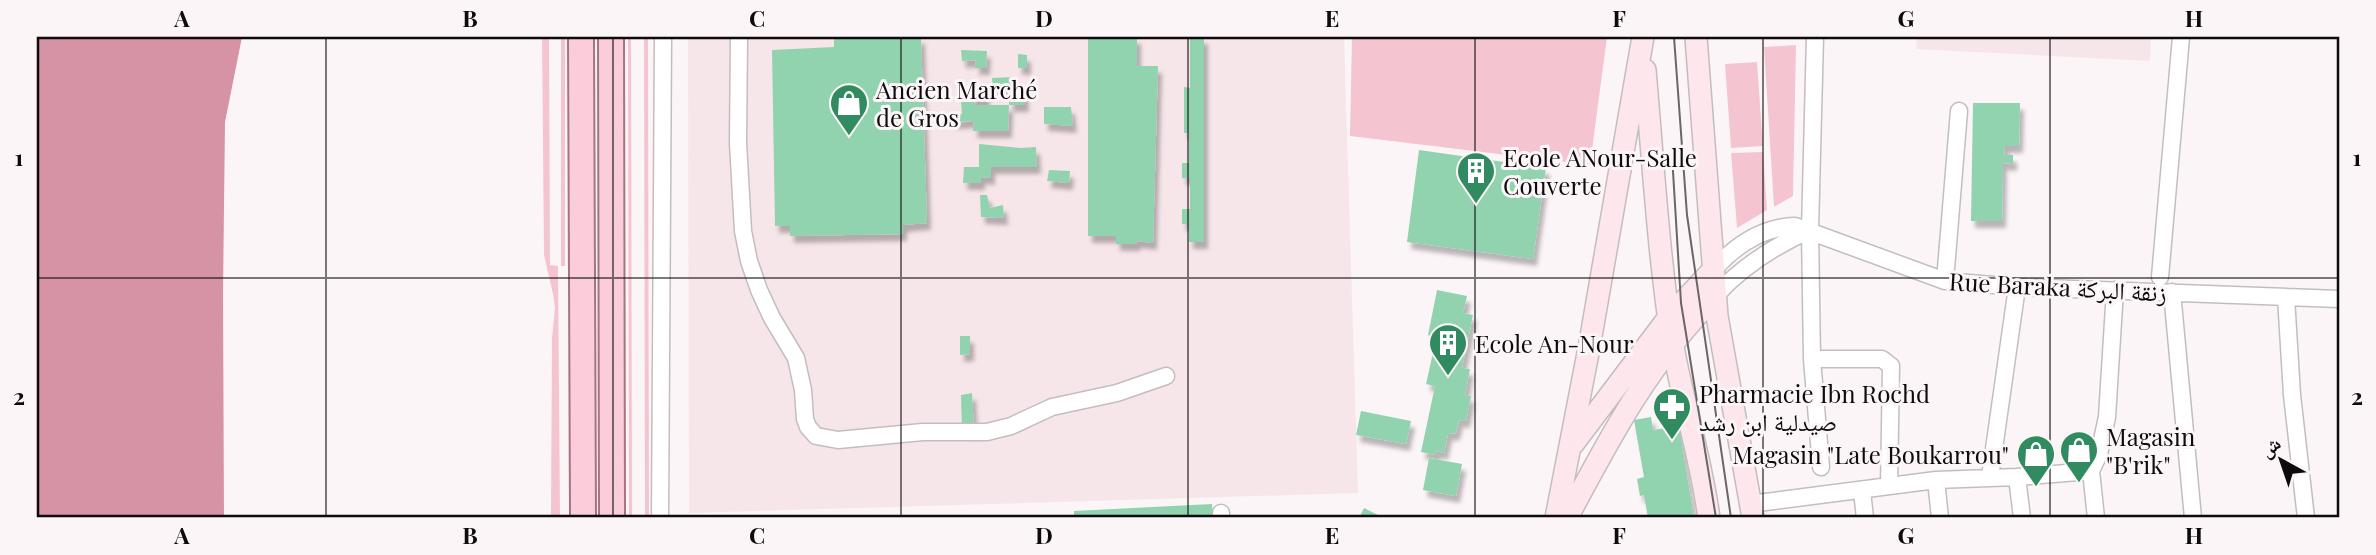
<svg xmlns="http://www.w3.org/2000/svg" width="2376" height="555" viewBox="0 0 2376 555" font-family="'Playfair Display','Noto Naskh Arabic',serif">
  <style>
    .built { fill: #f6e6ea }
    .green { fill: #f4c5d1 }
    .water { fill: #d693a6 }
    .building { fill: #91d3af; filter: url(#shadow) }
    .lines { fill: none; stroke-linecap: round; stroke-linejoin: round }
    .street-casing { stroke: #c4bdbf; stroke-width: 19 }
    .secondary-casing { stroke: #c4bdbf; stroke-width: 24 }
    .primary-casing { stroke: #a67381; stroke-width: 28 }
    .street { stroke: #fff; stroke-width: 16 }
    .secondary { stroke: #fde6ec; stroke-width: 21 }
    .primary { stroke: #fbcdda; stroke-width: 24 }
    .tram { stroke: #6a6667; stroke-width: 2 }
    .grid { fill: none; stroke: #0d0b0b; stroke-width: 2; stroke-opacity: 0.55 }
    .labels { text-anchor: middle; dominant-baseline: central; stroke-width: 6; stroke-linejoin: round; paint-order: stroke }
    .poi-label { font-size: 24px; fill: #0d0b0b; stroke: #fcf5f7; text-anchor: start }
    .street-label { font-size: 24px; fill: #0d0b0b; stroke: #fcf5f7 }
    .neatline { fill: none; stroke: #0d0b0b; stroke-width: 2.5 }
    .grid-label { font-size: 23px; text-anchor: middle; font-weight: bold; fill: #0d0b0b }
  </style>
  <defs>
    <filter id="shadow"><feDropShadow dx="4" dy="7" stdDeviation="2" flood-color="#0004"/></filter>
  </defs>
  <rect width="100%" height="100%" fill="#fcf5f7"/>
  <!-- built -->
  <path class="built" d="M688,37h656l14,456 -669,20z
    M1917,37h234l-1,24 -234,-12z"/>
  <!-- green -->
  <path class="green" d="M542,37h7l1,228 8,1 2,252h-9l1,-180 3,-30 -2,-14 -9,-39z
    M561,37h4v229h-4z
    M628,37h3l1,481h-3z
    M644,37h4l1,481h-4z
    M1352,37h255l-17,128 -240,-29z
    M1796,45l-3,151 -19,11 -10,-160z
    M1757,62l6,84 -32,2 -6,-84z
    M1763,152l4,58 -30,18 -6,-75z"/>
  <!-- water -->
  <path class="water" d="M37,37h205l-17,85 -2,171 1,225h-187z"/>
  <!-- building -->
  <path class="building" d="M834,37h18l1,2 68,-2 6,186 -24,2v9l-113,2v-10h-15l-3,-176 62,-3z
    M1088,37h49v29h21l-5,177 -16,-2 -1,3h-20v-8h-28z
    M1190,37h14v205h-15v-18h-7v-15h8v-31h-8v-15h7v-30h-5v-46l6,1z
    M961,50l26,1 -1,17h-11l1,-8 -14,1z
    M1018,54l9,1v13h-9z
    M1013,77l-1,12h-19l-1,-11z
    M970,88h15l1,14h-12v3h35l-1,26h-35l1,-10 -22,1v-8h10l-1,-12h9z
    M1010,90h14l1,15h-16z
    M1973,103h47l-1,43h-14l-1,9h9v9l-10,-1 -1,58h-31z
    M1044,107h27l2,19 -29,-2z
    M979,144l42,4 15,-1 1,20h-46v11l-10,-1v6h-18l1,-16h15z
    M1419,150l127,18 -13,91 -126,-17z
    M1049,170l21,1 -1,12 -22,-2z
    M980,195h7l3,13 13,-3 1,13 -23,-1z
    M1437,290l30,6 -4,17 10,2 -11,53 8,1 -5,26 6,1 -5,25 -7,-1 -3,13 -8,1 -4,19 -8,-2v4l-15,-3 14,-66 -9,-2 10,-45 -8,-4z
    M960,336h10v18l-10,1z
    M972,393l2,39 -12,-2 -1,-35z
    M1361,411l50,10 -5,23 -50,-9z
    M1651,417l2,13 26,-4 15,92h-46l-4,-23 -4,1 -3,-17 7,-2 -10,-57z
    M1429,458l33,6 -6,32 -33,-6z
    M1212,504l1,14h-139v-7z
    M1364,508l20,10h-25z"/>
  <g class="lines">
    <defs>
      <path id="street" d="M739,37l-1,106 5,88 6,30 10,29 13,28 24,40 7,32 2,29 3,8 8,9 22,4 85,-8h64l24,-6 41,-19 65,-14 49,-17
        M1815,37l-5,193 2,129 9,108
        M1714,269c21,-23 49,-42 81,-43l150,55 72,6 322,12
        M2160,277l21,-240
        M1945,281l14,-170
        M2172,292l21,226
        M1716,295c27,-29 58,-49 94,-65
        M2286,297l6,98 14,123
        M1812,359h70l9,7 -2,120
        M1990,477l27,-190
        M2017,477l5,41
        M1936,480l4,38
        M1862,491l3,27
        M1750,504l186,-24 81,-3 74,-6
        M660,518l3,-481
        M1221,518v-5
        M2096,518l-5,-47 8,-17 8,-37 8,-127"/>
      <path id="secondary" d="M1696,37l21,279 36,202
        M1645,70c8,90 13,181 27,271 10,59 29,117 37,177
        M1573,444l96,-127 45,-48
        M1556,518l33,-170 54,-311
        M1567,518c43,-81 83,-157 149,-223"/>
      <path id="primary" d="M581,37l2,481
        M611,37l1,481"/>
    </defs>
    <!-- street casing -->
    <use href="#street" class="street-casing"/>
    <!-- secondary casing -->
    <use href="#secondary" class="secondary-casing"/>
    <!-- primary casing -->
    <use href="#primary" class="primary-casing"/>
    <!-- street -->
    <use href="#street" class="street"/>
    <!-- secondary -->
    <use href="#secondary" class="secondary"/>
    <!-- primary -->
    <use href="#primary" class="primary"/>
    <!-- tram -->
    <path class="tram" d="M1674,37l13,178 44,303
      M1672,155l9,148 35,215"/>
  </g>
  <!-- grid -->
  <path class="grid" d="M326,37v481M613,37v481M901,37v481M1188,37v481M1475,37v481M1763,37v481M2050,37v481M37,278h2302"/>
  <!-- icons -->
  <defs>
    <symbol id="shop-pin" viewBox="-11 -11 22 30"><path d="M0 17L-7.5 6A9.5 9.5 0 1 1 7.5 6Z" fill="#318b61" stroke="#fcf5f7"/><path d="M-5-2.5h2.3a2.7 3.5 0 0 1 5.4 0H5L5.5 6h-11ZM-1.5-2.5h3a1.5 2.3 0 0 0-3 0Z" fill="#fff"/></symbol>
    <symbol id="building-pin" viewBox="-11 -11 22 30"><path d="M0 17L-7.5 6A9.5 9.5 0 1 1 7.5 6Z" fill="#318b61" stroke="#fcf5f7"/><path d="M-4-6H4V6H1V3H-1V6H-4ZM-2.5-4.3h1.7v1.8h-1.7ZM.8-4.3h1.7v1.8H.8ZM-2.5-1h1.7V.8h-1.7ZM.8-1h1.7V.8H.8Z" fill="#fff"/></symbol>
    <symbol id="pharmacy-pin" viewBox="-11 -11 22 30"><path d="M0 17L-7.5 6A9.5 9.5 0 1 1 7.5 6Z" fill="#318b61" stroke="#fcf5f7"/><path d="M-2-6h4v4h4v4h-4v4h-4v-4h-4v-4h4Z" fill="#fff"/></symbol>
  </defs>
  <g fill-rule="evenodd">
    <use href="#shop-pin" x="827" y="81" width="44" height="60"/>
    <use href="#building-pin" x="1454" y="149" width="44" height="60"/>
    <use href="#building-pin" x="1426" y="321" width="44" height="60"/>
    <use href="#pharmacy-pin" x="1650" y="385" width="44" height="60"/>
    <use href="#shop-pin" x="2057" y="428" width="44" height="60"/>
    <use href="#shop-pin" x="2014" y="432" width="44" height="60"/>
  </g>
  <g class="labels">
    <!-- poi labels -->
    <g class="poi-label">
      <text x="876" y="89">Ancien Marché<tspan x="876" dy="28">de Gros</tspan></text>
      <text x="1503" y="157">Ecole ANour-Salle<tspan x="1503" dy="28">Couverte</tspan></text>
      <text x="1475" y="343">Ecole An-Nour</text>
      <text x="1699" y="393">Pharmacie Ibn Rochd<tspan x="1699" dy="28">صيدلية ابن رشد</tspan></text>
      <text x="2106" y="436">Magasin<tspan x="2106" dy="28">"B'rik"</tspan></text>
      <text x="2009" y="454" text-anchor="end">Magasin "Late Boukarrou"</text>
    </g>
    <!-- street labels -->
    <g class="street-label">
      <text transform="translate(2058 286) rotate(3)">Rue Baraka زنقة البركة</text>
    </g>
  </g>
  <!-- border -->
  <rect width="2376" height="555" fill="none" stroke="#fcf5f7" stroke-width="77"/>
  <!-- north arrow -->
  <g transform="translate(2281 460) rotate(320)" stroke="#fcf5f7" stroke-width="5" paint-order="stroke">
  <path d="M0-5L12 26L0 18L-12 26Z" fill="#0d0b0b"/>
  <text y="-10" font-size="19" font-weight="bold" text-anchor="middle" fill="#0d0b0b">ش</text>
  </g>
  <rect x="38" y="38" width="2300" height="478" class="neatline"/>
  <g class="grid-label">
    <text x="182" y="27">A</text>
    <text x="470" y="27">B</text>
    <text x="757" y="27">C</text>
    <text x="1044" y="27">D</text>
    <text x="1332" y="27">E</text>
    <text x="1619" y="27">F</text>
    <text x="1906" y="27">G</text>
    <text x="2194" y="27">H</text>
    <text x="19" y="166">1</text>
    <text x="2357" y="166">1</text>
    <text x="19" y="405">2</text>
    <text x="2357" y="405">2</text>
    <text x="182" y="544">A</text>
    <text x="470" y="544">B</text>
    <text x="757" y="544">C</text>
    <text x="1044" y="544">D</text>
    <text x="1332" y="544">E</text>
    <text x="1619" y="544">F</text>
    <text x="1906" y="544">G</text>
    <text x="2194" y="544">H</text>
  </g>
</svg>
